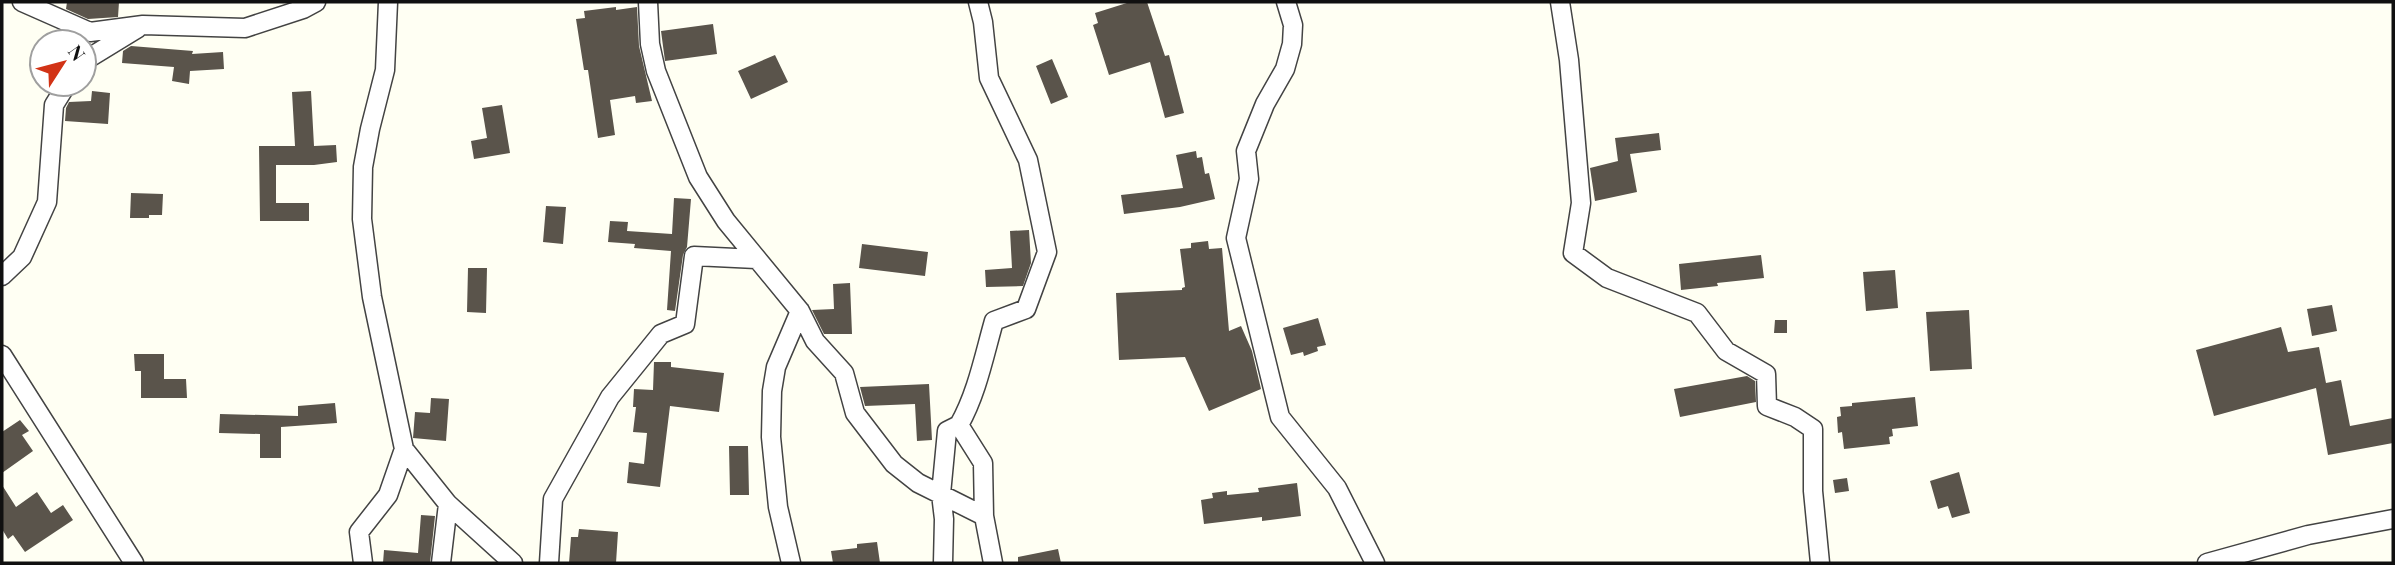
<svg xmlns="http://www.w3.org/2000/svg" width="2395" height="565" viewBox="0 0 2395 565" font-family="'Playfair Display',serif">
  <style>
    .building { fill: #5a544b }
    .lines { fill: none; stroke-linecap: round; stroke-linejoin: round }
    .minor-casing { stroke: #434343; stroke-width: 21 }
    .minor { stroke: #fff; stroke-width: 18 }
  </style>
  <rect width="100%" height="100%" fill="#fffff3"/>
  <!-- building -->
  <path class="building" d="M67,2h52l-1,15 -30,2 -22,-10z
    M1130,2h17l18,54 4,-1 15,58 -19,5 -15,-56 -41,13 -16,-50 5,-2 -3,-10z
    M616,7v3l21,-3 2,39 13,55 -16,2 -1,-7 -25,4 5,35 -17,3 -10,-68h-4l-8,-51 9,-1 -1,-7z
    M713,24l4,30 -52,7 -4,-30z
    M131,46l62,5 -1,3 31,-2 1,17 -34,2 -1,13 -17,-3 2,-14 -52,-4 1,-12z
    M775,55l13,27 -37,17 -13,-28z
    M1052,59l16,38 -17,7 -15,-38z
    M92,91l18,2 -2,31 -43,-3 1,-13 3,-6 22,-1z
    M311,91l3,55 22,-1 1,17 -23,3h-38v38h33v18h-49l-1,-75h36l-3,-54z
    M502,105l8,48 -36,6 -3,-18 16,-3 -5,-30z
    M1659,133l2,17 -31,4 7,38 -42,9 -5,-33 28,-7 -3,-23z
    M1196,151l1,7 5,-1 3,17 4,-1 6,26 -35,8 -56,7 -3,-19 62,-7 -7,-33z
    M131,193l32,1 -1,21h-13v3h-19z
    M674,198l17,1 -4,48 -4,8 -8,56 -8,-1 4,-59 -37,-3 1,-4 -27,-2 2,-21 18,1 -1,9 45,3z
    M546,206l20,1 -3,37 -20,-2z
    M1029,230l2,33 -8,23 -37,1 -1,-17 27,-2 -2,-37z
    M1208,241l1,8 13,-1 7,83 12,-5 11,25 9,38 -52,22 -24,-54 -66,3 -3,-67 66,-3v-2l3,-1 -5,-38 11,-1v-5z
    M862,244l66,8 -3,24 -66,-8z
    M1761,255l3,23 -47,5 1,3 -37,4 -2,-26z
    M468,268h19l-1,45 -19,-1z
    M1895,270l3,38 -32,3 -3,-39z
    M850,283l2,51h-28l-12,-24 22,-1 -1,-25z
    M2332,305l5,26 -25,5 -5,-27z
    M1969,310l3,59 -42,2 -4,-59z
    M1318,318l8,27 -9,2 1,4 -14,5 -1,-4 -12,3 -8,-27z
    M1775,320h12v13h-13z
    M2281,327l7,25 31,-5 7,36 15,-3 9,46 43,-8v25l-65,12 -12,-67 -102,28 -18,-66z
    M134,354h30v25h22l1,19h-46v-27h-6z
    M654,362h17v5l53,6 -5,39 -49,-6 -10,81 -33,-4 2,-21 15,2 3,-31 -14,-1 3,-25h-3l1,-18 19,1z
    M1747,376l8,5 1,21 -76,15 -6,-28z
    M929,384l3,56 -15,1 -2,-37 -50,2 -5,-19z
    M1915,397l3,29 -26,3 1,7 -4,1 1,7 -46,5 -2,-17 -4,1 -1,-16 4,-1 -1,-9 12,-1v-3z
    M431,398l18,1 -3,42 -33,-3 2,-26 15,1z
    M335,403l2,20 -56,4v31h-21v-24l-41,-1 1,-19 78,2v-10z
    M20,420l9,11 -7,4 11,16 -31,22v-41z
    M729,446h19l1,49h-19z
    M1959,472l11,41 -18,5 -4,-12 -10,3 -8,-28z
    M1847,478l2,13 -14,2 -2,-13z
    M1297,483l4,33 -39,5v-4l-58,7 -3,-24 12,-2 -1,-5 15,-2v4l32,-3 -1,-4z
    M2,485l14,22 21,-15 14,21 12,-8 10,15 -48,32 -12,-17 -5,4 -6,-10z
    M421,515l14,1 -5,47h-47l1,-13 34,3z
    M579,529l39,3 -2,31h-47l2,-26h7z
    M877,542l3,21h-47l-2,-12 26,-3v-4z
    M1058,549l3,14h-43v-6z"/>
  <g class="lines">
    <defs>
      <path id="minor" d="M22,2l68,30 53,-7 102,3 58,-19 13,-7
        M388,2l-3,68 -15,59 -7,38 -1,52 10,78 32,152 44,55 -7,59
        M648,2l2,42 6,27 42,106 28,44 74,90 15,30 29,32 11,40 39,51 24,19 66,33 9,47
        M978,2l5,20 6,56 39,82 19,92 -21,57 -32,12c-10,35 -17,72 -35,104l24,38 1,53
        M1286,2l7,23 -1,19 -7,25 -20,35 -19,47 3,28 -13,59 44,179 57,71 38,75
        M1560,2l9,58 12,143 -8,50 34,25 90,35 29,38 40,23 1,32 28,11 18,12v62l7,72
        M84,61l54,-33
        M2,276l20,-19 25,-55 7,-97 13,-21
        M2,355l132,208
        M448,504l65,59
        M363,563l-4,-31 29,-37 16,-46
        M549,563l4,-64 57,-102 51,-63 24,-10 9,-68 62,3
        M791,563l-13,-56 -7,-70 1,-46 4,-24 24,-56
        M943,563l1,-44 -3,-25 6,-63 12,-6
        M2207,563l101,-28 85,-16"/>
    </defs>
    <!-- minor casing -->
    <use href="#minor" class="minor-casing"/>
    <!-- minor -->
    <use href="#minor" class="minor"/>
  </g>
  <!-- border -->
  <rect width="2395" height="565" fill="none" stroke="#101010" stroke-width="7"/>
  <!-- north arrow -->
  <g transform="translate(63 63) rotate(54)"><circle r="33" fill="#ffffff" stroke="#9f9f9f" stroke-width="2"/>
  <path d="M0-5L12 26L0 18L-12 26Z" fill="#d23316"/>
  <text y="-10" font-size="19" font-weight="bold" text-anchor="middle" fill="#101010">N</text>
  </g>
</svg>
